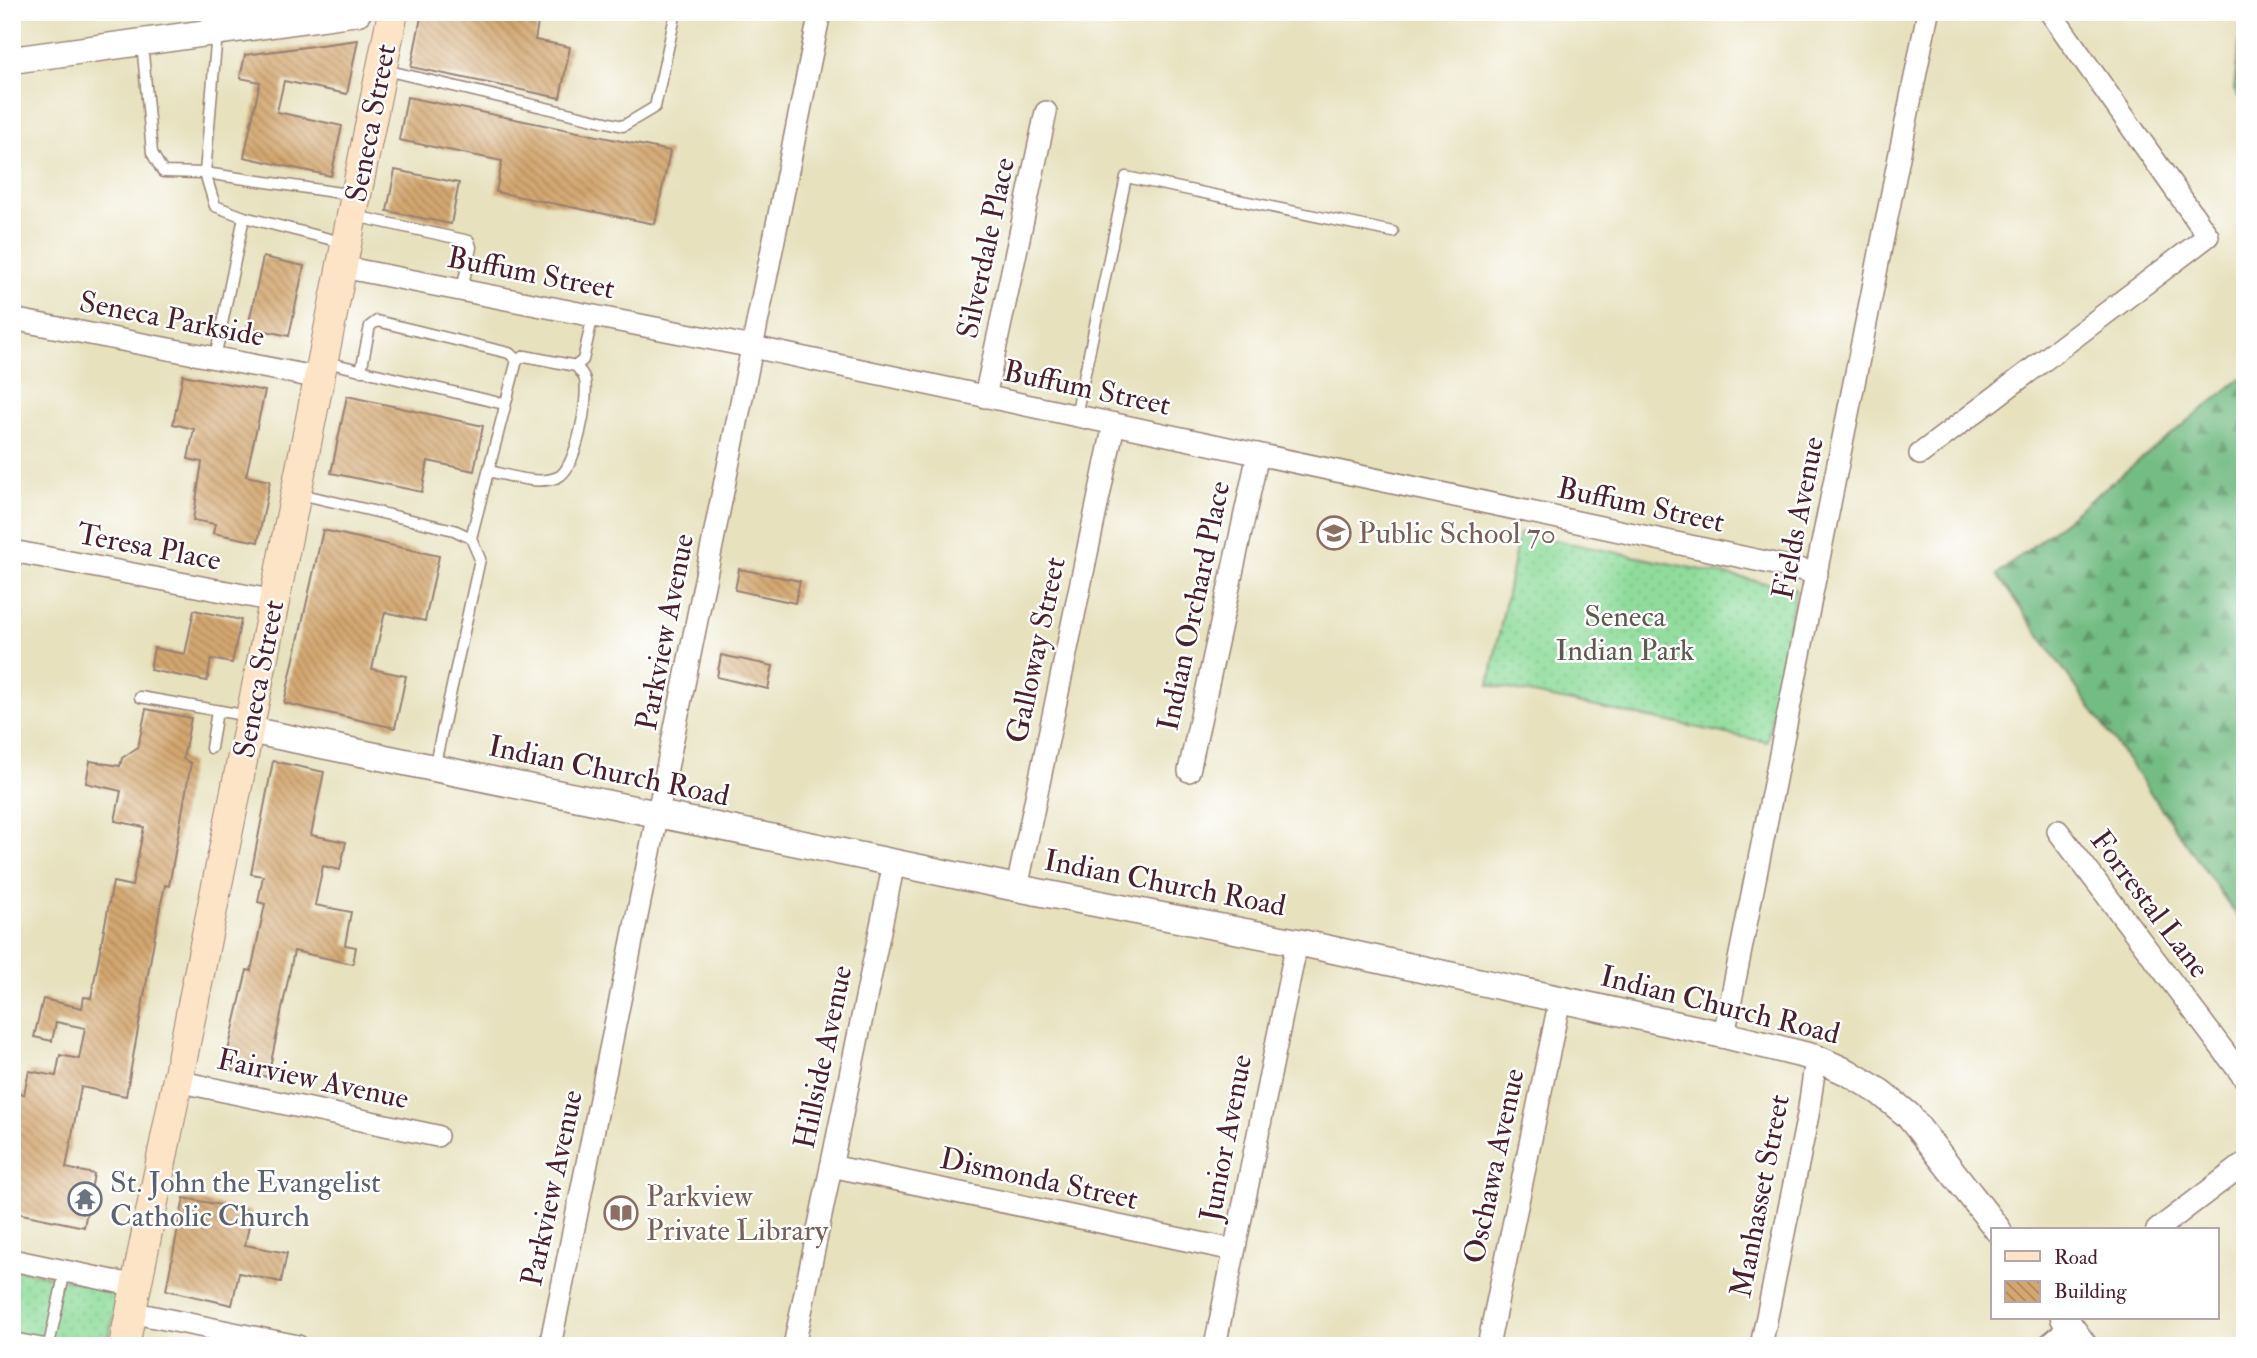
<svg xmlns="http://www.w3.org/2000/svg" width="2257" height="1358" viewBox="0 0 2257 1358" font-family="'IM FELL Double Pica',serif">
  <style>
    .grass { fill: url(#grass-dots); stroke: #6c7e63; stroke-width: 2 }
    .forest { fill: url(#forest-firs); stroke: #5e6e57; stroke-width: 2 }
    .building { fill: url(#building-back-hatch) }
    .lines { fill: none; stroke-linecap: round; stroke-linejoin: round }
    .service-casing { stroke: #988074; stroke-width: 13 }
    .minor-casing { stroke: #988074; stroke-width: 24 }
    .tertiary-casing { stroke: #988074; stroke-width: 29 }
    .secondary-casing { stroke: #988074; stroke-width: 32 }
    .service { stroke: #fff; stroke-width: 10 }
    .minor { stroke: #fff; stroke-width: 21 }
    .tertiary { stroke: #fff; stroke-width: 26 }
    .secondary { stroke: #fee4c6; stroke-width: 30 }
    .labels { text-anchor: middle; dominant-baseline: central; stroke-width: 5; stroke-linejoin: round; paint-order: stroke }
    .street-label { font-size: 30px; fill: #4a1f2b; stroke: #fff }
    .education-label { font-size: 30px; fill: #785e54; stroke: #fff; text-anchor: start }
    .park-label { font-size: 30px; fill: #5f584d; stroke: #fff }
    .worship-label { font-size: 30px; fill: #5b616d; stroke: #fff; text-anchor: start }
  </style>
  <defs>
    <pattern id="grass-dots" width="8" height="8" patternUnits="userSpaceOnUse" patternTransform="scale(1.75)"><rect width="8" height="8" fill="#8fdc9b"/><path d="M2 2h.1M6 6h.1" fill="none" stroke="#7dbc86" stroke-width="1.8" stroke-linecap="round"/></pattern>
    <pattern id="forest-firs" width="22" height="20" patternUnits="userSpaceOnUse" patternTransform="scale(1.75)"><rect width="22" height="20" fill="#73bc83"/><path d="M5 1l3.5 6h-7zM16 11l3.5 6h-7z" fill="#60986b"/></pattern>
    <pattern id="building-back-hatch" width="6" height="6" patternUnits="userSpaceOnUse" patternTransform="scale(1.75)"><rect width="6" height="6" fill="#d3a770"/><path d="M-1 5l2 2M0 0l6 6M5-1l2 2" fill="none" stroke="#ad875c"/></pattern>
  </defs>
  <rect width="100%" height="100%" fill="#fff"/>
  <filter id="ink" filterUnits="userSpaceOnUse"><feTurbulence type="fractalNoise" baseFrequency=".0143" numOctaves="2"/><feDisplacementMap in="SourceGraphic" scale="14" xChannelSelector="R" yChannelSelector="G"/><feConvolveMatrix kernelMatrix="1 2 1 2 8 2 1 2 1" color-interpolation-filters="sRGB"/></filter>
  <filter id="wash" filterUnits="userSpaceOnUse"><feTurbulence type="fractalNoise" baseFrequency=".00686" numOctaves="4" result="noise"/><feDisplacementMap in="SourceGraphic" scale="28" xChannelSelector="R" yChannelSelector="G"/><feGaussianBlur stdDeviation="1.57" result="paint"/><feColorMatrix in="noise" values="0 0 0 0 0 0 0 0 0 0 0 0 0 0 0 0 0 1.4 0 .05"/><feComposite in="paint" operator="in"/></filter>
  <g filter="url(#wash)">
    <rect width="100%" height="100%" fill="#e7e1be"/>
    <!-- grass -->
    <path class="grass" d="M1519,533l277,56 -29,153 -278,-57z
      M12,1269l108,21 -13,56h-95z"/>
    <!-- forest -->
    <path class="forest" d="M2243,12h2v93l-11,-15z
      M2245,375v552l-248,-352z"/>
    <g id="blocks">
      <!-- building -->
      <path class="building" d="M422,12h118l-5,28 35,7 -10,51 -149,-31z
        M358,40l-11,54 -63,-13 -7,31 65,14 -11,50 -87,-19 16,-75 -20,-4 5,-23z
        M407,97l263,54 -15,73 -159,-32 6,-31 -103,-21z
        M395,170l64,13 -8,41 -64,-13z
        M263,257l41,9 -15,70 -41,-9z
        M183,375l82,16 -19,85 24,5 -12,61 -45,-9 2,-9 -22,-4 9,-58 -14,-3 6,-30 -21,-5z
        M347,396l136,30 -9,45 -46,-10 -6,31 -91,-19z
        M323,530l116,26 -14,65 -40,-9 -13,57 34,7 -11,52 -111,-25z
        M739,569l61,12 -5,22 -60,-13z
        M194,610l47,10 -9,43 -21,-4 -4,22 -57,-11 4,-22 31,6z
        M721,655l52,11 -5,23 -51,-12z
        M146,709l45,9 -8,41 8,4 -22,123 -4,-1 -6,28 -33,183 -45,-9 -15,81 28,6 -10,53 -72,-15v-120l12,2 5,-23 27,5 4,-21 19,4 6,-31 -29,-6 -4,19 -18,-4 9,-38 39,9 2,-11 7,1 22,-116 19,4 12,-59 -29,-6 6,-30 -35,-8 4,-22 30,5 2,-8 16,-11z
        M273,761l51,11 -13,63 35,7 -6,28 -17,-4 -8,39 36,7 -6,33 11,2 -3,17 -59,-13 -26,126 -44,-9 23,-98 4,1 14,-67 -7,-2 5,-26 -12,-2z
        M184,1198l68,13 -7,34 42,8 -6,29 -42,-9 -7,32 -66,-15z"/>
    </g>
  </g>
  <g filter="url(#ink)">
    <use href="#blocks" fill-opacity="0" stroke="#988074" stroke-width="2"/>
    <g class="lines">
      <defs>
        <path id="service" d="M217,32l-12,141 149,22
          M142,42l10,111 11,19 42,1 10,33 29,11
          M385,70l238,56 32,-19 21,-95
          M355,216l114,25 2,6 -9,43
          M215,358l29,-141 101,26
          M326,362l178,42
          M361,371l9,-45 7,-5 132,32 8,7
          M1076,416l50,-239 267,55
          M488,471c21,4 49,15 70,6 18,-8 31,-77 27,-97 -1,-5 -6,-10 -9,-14
          M300,494l154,36 17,8 9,21 -46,209
          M471,538l46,-178 8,-4 51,10 7,-6 10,-45
          M140,697l109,19
          M211,748l6,-37
          M12,1338l37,7 16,-74"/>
        <path id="minor" d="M342,267l411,80 1064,226
          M12,319l308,59
          M985,397l61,-285
          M1920,454l288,-218 -158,-224
          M12,551l263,50
          M1189,771l69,-317
          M2058,831l187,248
          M1017,888l97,-464
          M1724,1035l204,-1023
          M177,1081l260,55
          M831,1166l403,84
          M2157,1230l88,-67
          M12,1260l125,26
          M130,1312l168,34
          M550,1346l270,-1334
          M794,1346l100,-483
          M1215,1346l82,-404
          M1488,1346l72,-347
          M1761,1346l47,-231 8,-57
          M2047,1346l23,-19"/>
        <path id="tertiary" d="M12,60l346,-48
          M249,730l768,158 280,54 427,93 92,23 33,15 31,19 28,23 90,115
          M2064,1318l20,28"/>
        <path id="secondary" d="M124,1346l269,-1334"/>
      </defs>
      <!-- service casing -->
      <use href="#service" class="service-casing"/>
      <!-- minor casing -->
      <use href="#minor" class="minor-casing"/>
      <!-- tertiary casing -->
      <use href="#tertiary" class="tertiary-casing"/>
      <!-- secondary casing -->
      <use href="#secondary" class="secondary-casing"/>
      <!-- service -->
      <use href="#service" class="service"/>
      <!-- minor -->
      <use href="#minor" class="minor"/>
      <!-- tertiary -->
      <use href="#tertiary" class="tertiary"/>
      <!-- secondary -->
      <use href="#secondary" class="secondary"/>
    </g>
  </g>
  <!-- icons -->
  <defs>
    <symbol id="school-ring" viewBox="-11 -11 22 22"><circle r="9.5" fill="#fff" stroke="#8d6e63" stroke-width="1.5"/><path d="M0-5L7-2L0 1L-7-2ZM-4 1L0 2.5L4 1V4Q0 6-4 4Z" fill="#8d6e63"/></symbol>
    <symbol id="temple-ring" viewBox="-11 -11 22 22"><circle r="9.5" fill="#fff" stroke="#6b7280" stroke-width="1.5"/><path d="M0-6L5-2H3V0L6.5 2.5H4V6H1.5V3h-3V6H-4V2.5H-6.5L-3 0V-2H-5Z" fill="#6b7280"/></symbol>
    <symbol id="library-ring" viewBox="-11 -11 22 22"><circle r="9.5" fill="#fff" stroke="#8d6e63" stroke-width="1.5"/><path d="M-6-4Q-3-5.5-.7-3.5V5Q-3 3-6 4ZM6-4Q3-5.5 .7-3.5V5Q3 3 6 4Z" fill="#8d6e63"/></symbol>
  </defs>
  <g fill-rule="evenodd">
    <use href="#school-ring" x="1315" y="514" width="38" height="38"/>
    <use href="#temple-ring" x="66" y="1180" width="38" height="38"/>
    <use href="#library-ring" x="602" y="1194" width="38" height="38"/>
  </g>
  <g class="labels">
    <!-- street labels -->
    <g class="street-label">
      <text transform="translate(371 123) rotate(-79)">Seneca Street</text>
      <text transform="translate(986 248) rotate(-78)">Silverdale Place</text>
      <text transform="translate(531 273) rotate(11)">Buffum Street</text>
      <text transform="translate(172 319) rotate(11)">Seneca Parkside</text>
      <text transform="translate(1087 388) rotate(12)">Buffum Street</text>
      <text transform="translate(1641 505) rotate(12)">Buffum Street</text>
      <text transform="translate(1798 518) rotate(-79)">Fields Avenue</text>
      <text transform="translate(149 547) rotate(11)">Teresa Place</text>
      <text transform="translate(1194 606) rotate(-78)">Indian Orchard Place</text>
      <text transform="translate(665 632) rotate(-79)">Parkview Avenue</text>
      <text transform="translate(1036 650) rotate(-78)">Galloway Street</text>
      <text transform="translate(259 679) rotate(-79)">Seneca Street</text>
      <text transform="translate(609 771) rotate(12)">Indian Church Road</text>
      <text transform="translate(1165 883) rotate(11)">Indian Church Road</text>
      <text transform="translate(2150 904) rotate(53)">Forrestal Lane</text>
      <text transform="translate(1720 1005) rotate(14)">Indian Church Road</text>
      <text transform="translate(823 1057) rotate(-78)">Hillside Avenue</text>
      <text transform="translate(313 1079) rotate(12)">Fairview Avenue</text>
      <text transform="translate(1226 1138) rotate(-79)">Junior Avenue</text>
      <text transform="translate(1494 1166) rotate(-78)">Oschawa Avenue</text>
      <text transform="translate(1039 1179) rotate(12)">Dismonda Street</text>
      <text transform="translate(552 1188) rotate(-78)">Parkview Avenue</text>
      <text transform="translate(1760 1196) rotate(-79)">Manhasset Street</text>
    </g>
    <!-- education labels -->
    <g class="education-label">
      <text x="1358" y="533">Public School 70</text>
      <text x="646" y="1196">Parkview<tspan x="646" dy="34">Private Library</tspan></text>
    </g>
    <!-- park labels -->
    <g class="park-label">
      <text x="1625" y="616">Seneca<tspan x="1625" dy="34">Indian Park</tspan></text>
    </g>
    <!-- worship labels -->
    <g class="worship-label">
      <text x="110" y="1182">St. John the Evangelist<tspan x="110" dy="34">Catholic Church</tspan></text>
    </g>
  </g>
  <!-- margin -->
  <rect width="2257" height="1358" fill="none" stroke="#fff" stroke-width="42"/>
  <!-- legend -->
  <rect x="1991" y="1228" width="228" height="91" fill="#ffffff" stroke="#b7a5aa" stroke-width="2"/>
  <rect x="2005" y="1251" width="35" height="10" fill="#fee4c6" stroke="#b7a5aa" stroke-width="2"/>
  <text x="2054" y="1264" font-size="21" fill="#4a1f2b">Road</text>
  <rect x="2005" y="1281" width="35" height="21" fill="url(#building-back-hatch)" stroke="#b7a5aa" stroke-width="2"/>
  <text x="2054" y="1298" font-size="21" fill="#4a1f2b">Building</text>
</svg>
